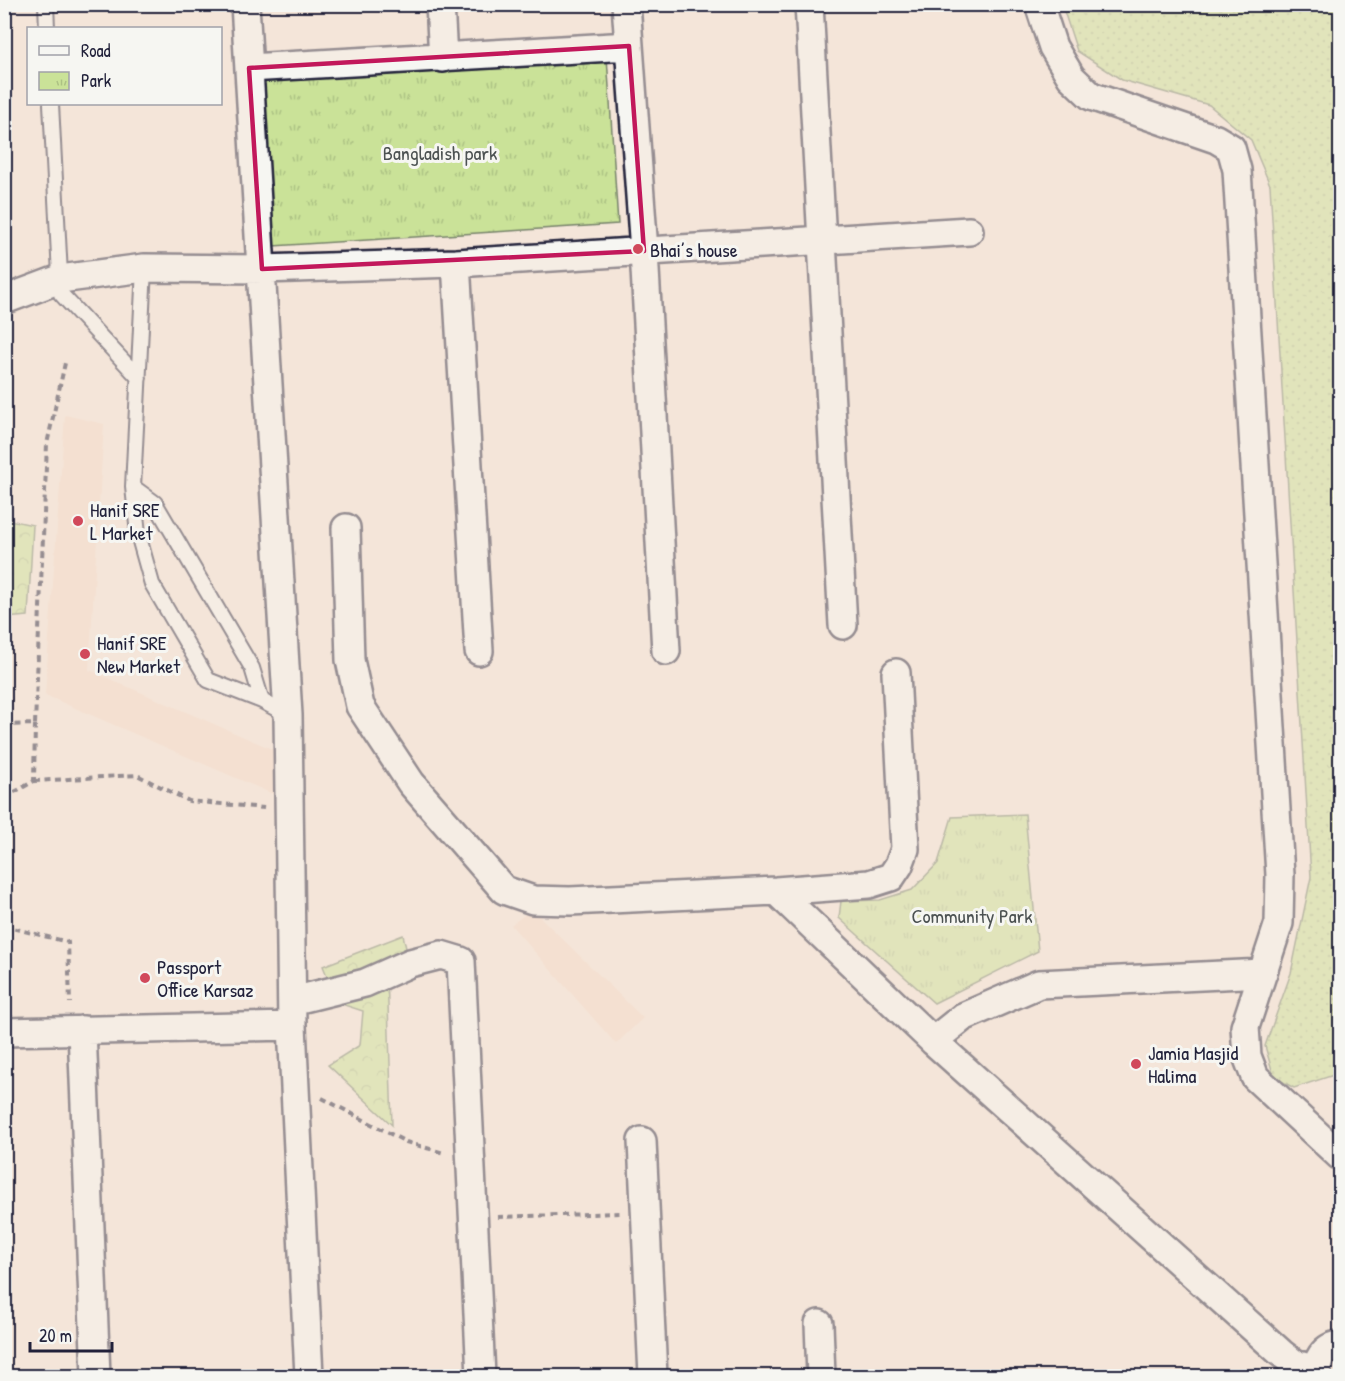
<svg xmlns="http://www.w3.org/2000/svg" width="1345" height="1381" viewBox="0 0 1345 1381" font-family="'Patrick Hand',sans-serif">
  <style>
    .built { fill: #f3d9c8 }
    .grass { fill: url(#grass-dots); stroke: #76826a; stroke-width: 1.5 }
    .forest { fill: url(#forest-crowns); stroke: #76826a; stroke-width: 1.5 }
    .park { fill: url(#park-tufts); stroke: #76826a; stroke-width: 1.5 }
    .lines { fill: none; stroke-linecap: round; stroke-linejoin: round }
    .lane-casing { stroke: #22223b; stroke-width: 18 }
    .street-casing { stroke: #22223b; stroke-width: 32 }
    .path { stroke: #22223b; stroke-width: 4; stroke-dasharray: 6 4.5; stroke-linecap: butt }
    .lane { stroke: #f6f6f2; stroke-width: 14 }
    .street { stroke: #f6f6f2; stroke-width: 27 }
    .marked { fill: none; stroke: #c2185b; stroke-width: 4.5; stroke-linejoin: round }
    .poi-dot { fill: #d1495b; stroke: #f6f6f2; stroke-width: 2 }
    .labels { text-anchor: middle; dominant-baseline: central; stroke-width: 6; stroke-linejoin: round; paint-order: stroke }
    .park-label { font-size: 20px; fill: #4c5252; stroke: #f6f6f2 }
    .poi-label { font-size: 20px; fill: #22223b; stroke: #f6f6f2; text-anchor: start }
  </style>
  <defs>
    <pattern id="grass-dots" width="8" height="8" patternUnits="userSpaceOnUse" patternTransform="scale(1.5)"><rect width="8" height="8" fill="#cae298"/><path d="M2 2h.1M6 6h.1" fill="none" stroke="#adc284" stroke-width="1.8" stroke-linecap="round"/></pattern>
    <pattern id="forest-crowns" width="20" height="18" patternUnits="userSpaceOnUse" patternTransform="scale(1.5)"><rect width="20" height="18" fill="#cae298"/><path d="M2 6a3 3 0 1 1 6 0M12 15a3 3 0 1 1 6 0" fill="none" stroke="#adc284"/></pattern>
    <pattern id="park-tufts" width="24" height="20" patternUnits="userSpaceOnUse" patternTransform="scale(1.5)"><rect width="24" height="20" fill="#cae298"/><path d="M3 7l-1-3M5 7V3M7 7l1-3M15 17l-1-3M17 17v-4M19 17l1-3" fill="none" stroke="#adc284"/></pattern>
  </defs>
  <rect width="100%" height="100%" fill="#f4e5d9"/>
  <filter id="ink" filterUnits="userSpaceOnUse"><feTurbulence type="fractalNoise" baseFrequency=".0167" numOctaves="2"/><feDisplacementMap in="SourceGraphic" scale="12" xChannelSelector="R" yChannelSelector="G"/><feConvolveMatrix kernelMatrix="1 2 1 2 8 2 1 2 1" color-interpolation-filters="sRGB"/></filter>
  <g filter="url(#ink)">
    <!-- built -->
    <path class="built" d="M65,415l39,9 -15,246 185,80 -1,44 -228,-99z
      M532,909l111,109 -27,26 -105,-119z"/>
    <!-- grass -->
    <path class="grass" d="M1062,5h278v1068l-46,15 -20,-11 -9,-31 26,-73 20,-96 -41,-692 -19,-45 -42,-35 -87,-25 -45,-29z"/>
    <!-- forest -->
    <path class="forest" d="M5,519l28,6 -5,91 -23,2z
      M403,935l8,35 -24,3 5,152 -64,-60 32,-20 3,-34 -25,-8 -15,-37z"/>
    <!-- park -->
    <path class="park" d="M607,57l11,167 -345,22 -11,-167z
      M1025,814l13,137 -104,52 -95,-85 2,-17 39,-1 32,-10 26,-27 14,-46z"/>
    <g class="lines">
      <defs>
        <path id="lane" d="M46,4l1,24
          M51,104l10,190 78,84
          M144,268l-11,219 5,47 14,50 56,96 54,21
          M133,487l22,16 97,165 10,33 26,14"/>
        <path id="street" d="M245,4l43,711 4,311 17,350
          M440,4l3,54
          M626,4l18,247 22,400
          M809,4l34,621
          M1039,4l14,43 18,30 20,19 125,43 15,9 6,22 43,705 -1,48 -34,104 2,29 8,21 85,79
          M249,68l380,-22
          M456,263l23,388
          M4,300l56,-21 84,-11 118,1 194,-6 513,-32
          M346,528l4,132 10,46 51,77 93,107 29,10 37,1 206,-10 93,-7 22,-7 8,-12 6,-16 -9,-176
          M776,891l157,150 348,312 14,11 21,6
          M292,1001l73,-18 45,-20 31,-8 20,6 20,415
          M82,1030l14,346
          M4,1032l288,-6
          M933,1041l30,-24 76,-33 224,-11
          M642,1141l11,235
          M819,1324l2,52
          M1317,1376c-2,-15 7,-30 23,-31"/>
      </defs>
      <!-- lane casing -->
      <use href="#lane" class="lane-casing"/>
      <!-- street casing -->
      <use href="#street" class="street-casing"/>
      <!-- path -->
      <path class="path" d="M35,724l12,-280 18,-81
        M4,725l31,-1 -1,57 -30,17
        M34,781l103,-6 52,26 75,7
        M4,926l64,16 2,61
        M322,1098l84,44 38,11
        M498,1217l122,-4"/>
      <!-- lane -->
      <use href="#lane" class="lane"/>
      <!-- street -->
      <use href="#street" class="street"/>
    </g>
  </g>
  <!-- marked area -->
  <path d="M0 0H1345V1381H0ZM629,46l15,205 -382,18 -13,-201z" fill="#f4e5d9" fill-opacity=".55" fill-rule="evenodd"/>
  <path class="marked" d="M629,46l15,205 -382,18 -13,-201z"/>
  <!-- markers -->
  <g class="poi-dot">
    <circle cx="638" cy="249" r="6"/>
    <circle cx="78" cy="521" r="6"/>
    <circle cx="85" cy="654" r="6"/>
    <circle cx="145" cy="978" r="6"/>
    <circle cx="1136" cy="1064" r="6"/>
  </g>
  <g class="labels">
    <!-- park labels -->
    <g class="park-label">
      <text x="440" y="152">Bangladish park</text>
      <text x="972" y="915">Community Park</text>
    </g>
    <!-- poi labels -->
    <g class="poi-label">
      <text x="650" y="249">Bhai’s house</text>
      <text x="90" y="509">Hanif SRE<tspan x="90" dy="23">L Market</tspan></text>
      <text x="97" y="642">Hanif SRE<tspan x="97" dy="23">New Market</tspan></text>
      <text x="157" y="966">Passport<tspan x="157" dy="23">Office Karsaz</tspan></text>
      <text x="1148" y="1052">Jamia Masjid<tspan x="1148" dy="23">Halima</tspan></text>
    </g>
  </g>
  <!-- margin -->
  <rect width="1345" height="1381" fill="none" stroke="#f6f6f2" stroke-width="24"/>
  <rect x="12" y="12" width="1321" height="1357" fill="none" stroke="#22223b" stroke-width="2" filter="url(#ink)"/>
  <!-- legend -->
  <rect x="27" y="27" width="195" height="78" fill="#f6f6f2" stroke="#a1a1a9" stroke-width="1.5"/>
  <rect x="39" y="46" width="30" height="9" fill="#f6f6f2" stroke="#a1a1a9" stroke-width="1.5"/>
  <text x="81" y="57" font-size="18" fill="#22223b">Road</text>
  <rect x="39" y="72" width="30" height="18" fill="url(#park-tufts)" stroke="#a1a1a9" stroke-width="1.5"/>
  <text x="81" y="87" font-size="18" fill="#22223b">Park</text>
  <!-- scale -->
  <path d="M30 1342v9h82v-9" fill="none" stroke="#22223b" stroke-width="3"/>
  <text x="39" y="1342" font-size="18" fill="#22223b" stroke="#f6f6f2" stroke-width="4.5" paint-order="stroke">20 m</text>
</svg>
